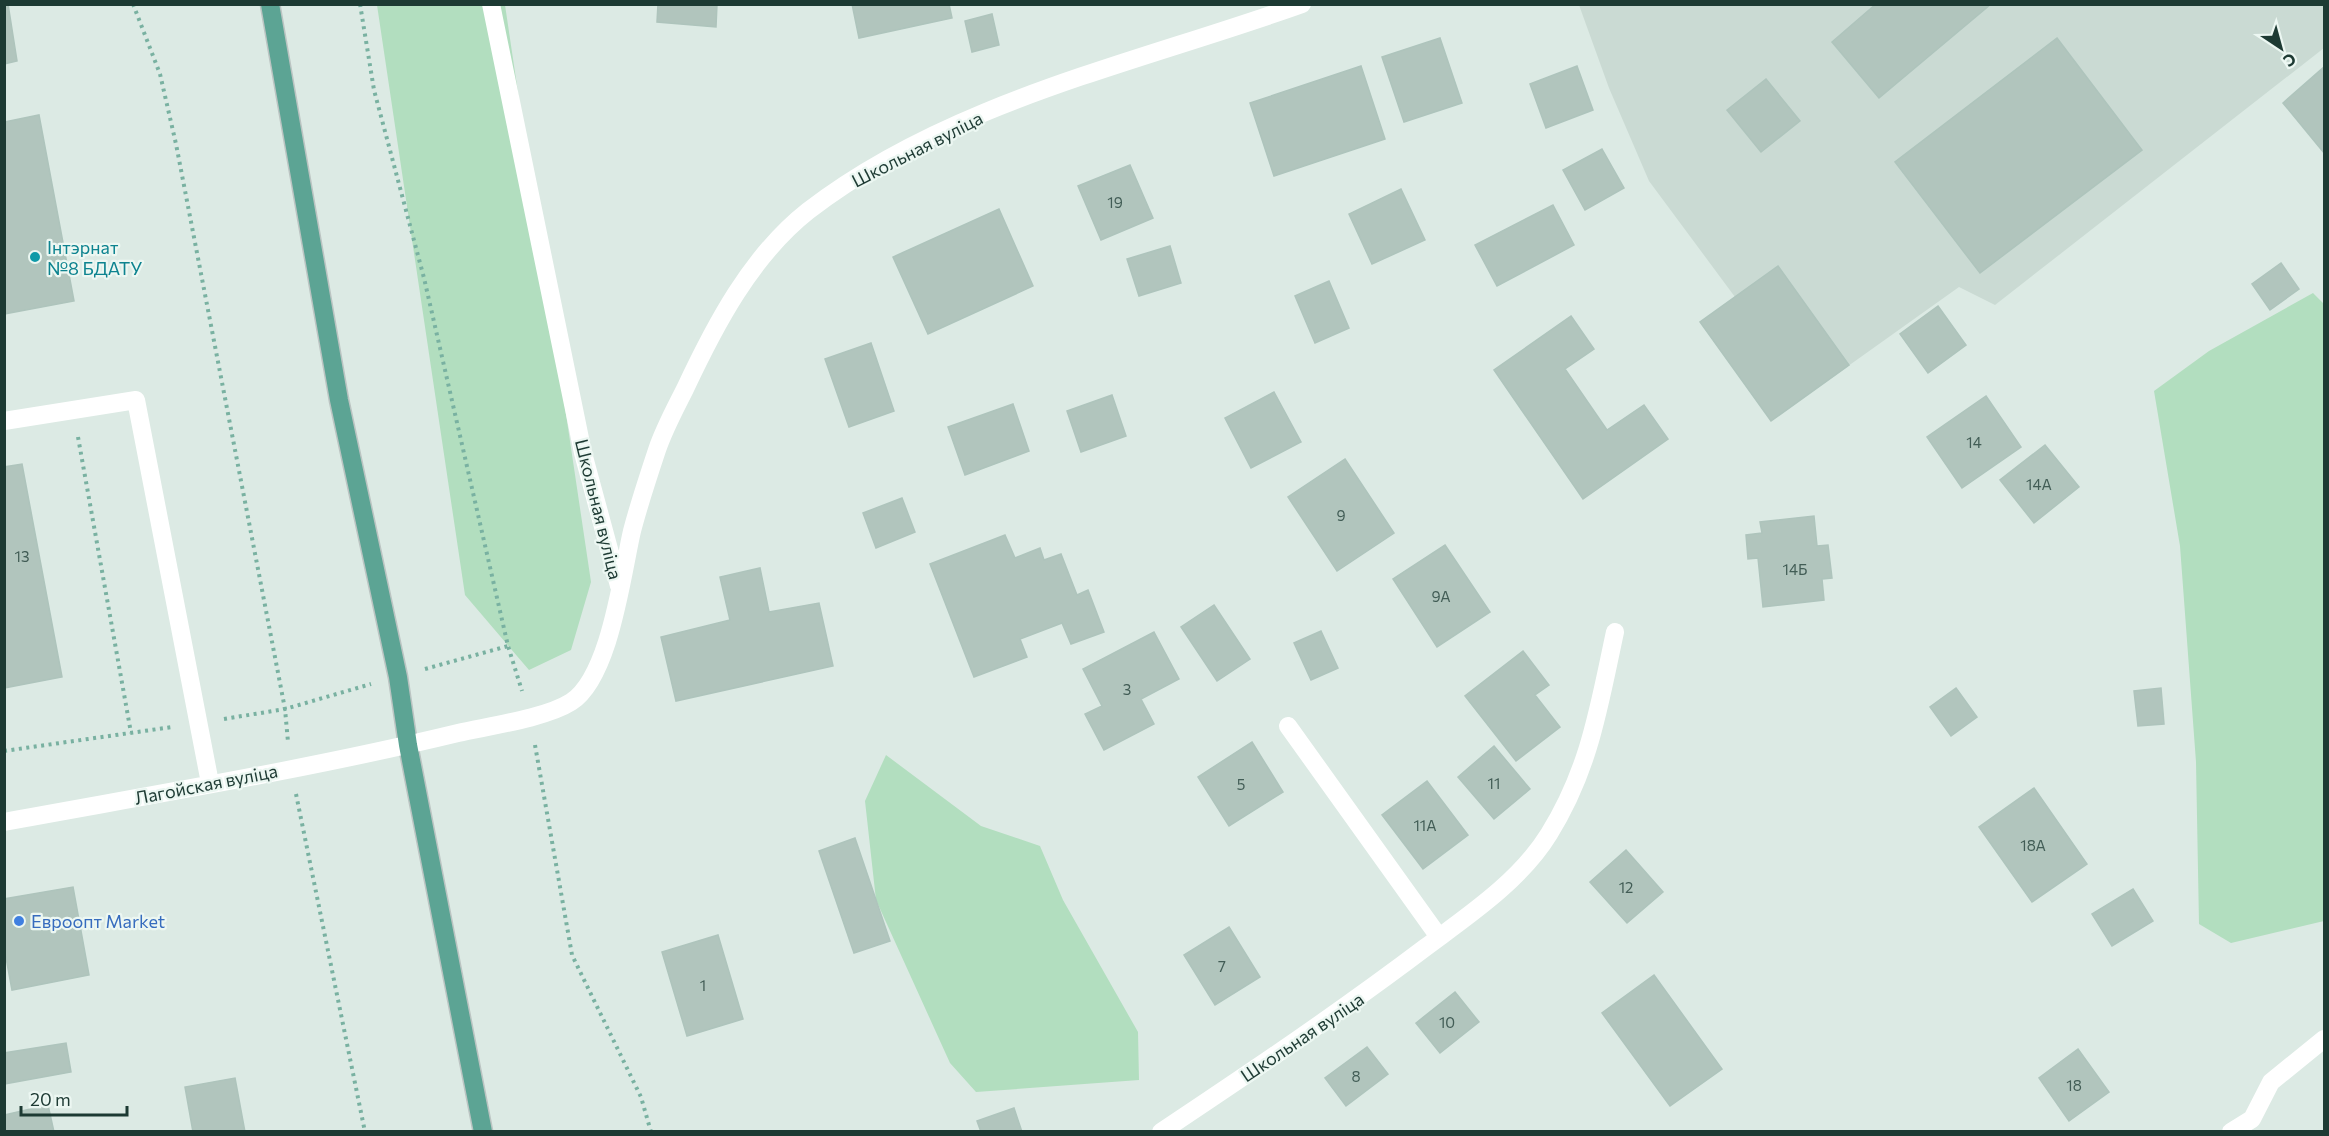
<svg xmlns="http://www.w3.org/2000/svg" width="2329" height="1136" viewBox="0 0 2329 1136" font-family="Commissioner,sans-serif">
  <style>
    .built { fill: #cadad3 }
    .green { fill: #b2debf }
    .building { fill: #b1c5bd; stroke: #aec4bc; stroke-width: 1.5 }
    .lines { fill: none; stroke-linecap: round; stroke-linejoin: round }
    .major-casing { stroke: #bbc4c2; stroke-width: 21 }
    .path { stroke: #79b1a1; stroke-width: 4; stroke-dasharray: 3 4.5; stroke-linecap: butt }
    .minor { stroke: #fff; stroke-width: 18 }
    .major { stroke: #5ca494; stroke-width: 18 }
    .culture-dot { fill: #0f9aa8; stroke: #ecf7f2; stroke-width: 2 }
    .shop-dot { fill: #3f7fe0; stroke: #ecf7f2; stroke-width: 2 }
    .labels { text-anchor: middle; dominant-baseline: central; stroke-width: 4.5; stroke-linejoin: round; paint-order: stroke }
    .number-label { font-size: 15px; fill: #425d56 }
    .street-label { font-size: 18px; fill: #1d3a33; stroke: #ecf7f2 }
    .culture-label { font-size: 18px; fill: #0d838f; stroke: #ecf7f2; text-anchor: start }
    .shop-label { font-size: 18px; fill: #366cbe; stroke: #ecf7f2; text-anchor: start }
  </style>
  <rect width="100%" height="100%" fill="#dceae4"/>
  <!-- built -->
  <path class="built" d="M1579,5h745v43l-329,257 -36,-18 -188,134 -71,-99 35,-25 -86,-116 -40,-93z"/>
  <!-- green -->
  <path class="green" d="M377,5h128l86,577 -20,68 -42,20 -64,-75z
    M2313,293l11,11v617l-93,22 -32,-19 -3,-162 -16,-216 -26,-155 55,-40z
    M886,755l95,71 59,20 23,54 75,132 1,48 -163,12 -26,-29 -74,-163 -11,-99z"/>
  <!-- building -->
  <path class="building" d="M4,4h4l9,57 -13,3z
    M658,4h59l-1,23 -59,-5z
    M852,4h97l3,14 -93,20z
    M1876,4h115l-112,94 -47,-56z
    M992,14l7,31 -27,7 -7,-31z
    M1440,38l22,65 -58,19 -22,-65z
    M2057,38l85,112 -162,123 -85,-111z
    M1361,66l24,73 -111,37 -24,-73z
    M1577,66l16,44 -47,18 -16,-44z
    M2324,67v86l-41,-50z
    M1766,79l34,42 -39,31 -34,-42z
    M39,115l35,186 -70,13v-192z
    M1602,149l22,39 -39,22 -22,-40z
    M1130,165l23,53 -52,22 -23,-54z
    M1401,189l24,51 -53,24 -23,-50z
    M1553,205l21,40 -77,41 -22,-41z
    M999,209l34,77 -105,48 -35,-77z
    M1170,246l11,37 -42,13 -12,-37z
    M2281,263l18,26 -29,21 -18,-26z
    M1778,266l71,99 -78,56 -71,-99z
    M1329,281l20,47 -34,15 -20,-47z
    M1938,306l28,39 -38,28 -28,-39z
    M1571,316l23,33 -29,20 42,61 37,-25 24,34 -85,60 -89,-129z
    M871,343l23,68 -45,16 -24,-68z
    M1274,392l27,50 -50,26 -26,-50z
    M1112,395l14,41 -45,16 -14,-41z
    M1986,396l35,51 -59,41 -35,-51z
    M1013,404l16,47 -64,24 -17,-48z
    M2045,445l34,42 -45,36 -34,-43z
    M1345,459l49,74 -57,38 -49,-74z
    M22,464l40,213 -58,11v-221z
    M902,498l13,34 -39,16 -13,-35z
    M1814,516l3,30 11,-1 4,33 -10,1 2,21 -61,7 -5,-49 -10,1 -2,-24 16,-2 -2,-11z
    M1005,535l10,23 25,-10 4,12 17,-6 16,41 11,-5 16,42 -33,12 -9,-21 -42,16 7,18 -53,20 -44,-113z
    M1445,545l45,67 -53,35 -44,-68z
    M760,568l9,44 50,-9 14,63 -157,35 -15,-64 69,-17 -10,-43z
    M1214,605l36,54 -33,22 -36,-54z
    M1321,631l17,37 -27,12 -17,-37z
    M1154,632l25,47 -38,20 13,25 -50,26 -19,-36 17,-8 -19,-37z
    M1523,651l26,34 -14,10 25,32 -44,34 -51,-65z
    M1956,688l21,29 -26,19 -21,-29z
    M2161,688l3,36 -26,2 -4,-35z
    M1252,742l31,50 -54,34 -31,-49z
    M1494,746l36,43 -36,30 -36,-42z
    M1427,781l41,54 -45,34 -41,-54z
    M2034,788l53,76 -55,38 -53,-75z
    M855,838l35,103 -36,12 -35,-102z
    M1626,850l37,42 -36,31 -37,-41z
    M73,887l16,88 -77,15 -8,-43v-48z
    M2133,889l20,32 -41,25 -20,-32z
    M1229,927l31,50 -45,28 -31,-50z
    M718,935l25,84 -56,17 -25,-84z
    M1654,975l68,94 -52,37 -68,-93z
    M1455,992l24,30 -39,31 -24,-30z
    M66,1043l5,29 -67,12v-31z
    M1367,1047l21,27 -42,32 -21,-28z
    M2078,1049l31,43 -40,29 -30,-43z
    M235,1078l10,54h-52l-8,-45z
    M48,1105l6,27h-50v-17z
    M1014,1108l8,24h-41l-4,-11z"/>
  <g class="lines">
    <defs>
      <path id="major" d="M270,4l69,396 59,277 10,68 75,387"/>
    </defs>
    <!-- major casing -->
    <use href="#major" class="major-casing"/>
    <!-- path -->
    <path class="path" d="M133,4l27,70 16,70 109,565 3,33
      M360,4l14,86 50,188 84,368 14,45
      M78,437l53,296
      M425,669l83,-23
      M224,719l61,-10 86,-25
      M535,745l37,210 69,142 10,35
      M4,751l168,-24
      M296,794l69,338"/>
    <!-- minor -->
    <path class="minor" d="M491,4l92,449 36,133
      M4,421l132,-21 74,383
      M1288,726l151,211
      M4,822c152,-28 305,-53 454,-89 31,-7 88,-15 113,-31 39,-25 51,-128 61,-171 7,-27 16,-54 25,-81 7,-21 18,-41 28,-61 30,-64 66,-133 123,-178 141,-109 329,-148 494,-207
      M1161,1132c90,-60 179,-120 265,-185 43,-32 94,-66 123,-113 41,-66 50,-128 66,-202
      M2231,1132l21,-13 19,-37 53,-43"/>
    <!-- major -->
    <use href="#major" class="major"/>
  </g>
  <!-- markers -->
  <circle class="culture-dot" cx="35" cy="257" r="6"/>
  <circle class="shop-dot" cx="19" cy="921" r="6"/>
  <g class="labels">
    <!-- number labels -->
    <g class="number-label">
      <text x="1115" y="202">19</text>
      <text x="1974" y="442">14</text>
      <text x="2039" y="484">14А</text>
      <text x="1341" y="515">9</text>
      <text x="22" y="556">13</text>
      <text x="1795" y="569">14Б</text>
      <text x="1441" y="596">9А</text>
      <text x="1127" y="689">3</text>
      <text x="1494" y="783">11</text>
      <text x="1241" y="784">5</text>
      <text x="1425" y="825">11А</text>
      <text x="2033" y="845">18А</text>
      <text x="1626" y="887">12</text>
      <text x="1222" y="966">7</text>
      <text x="703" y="985">1</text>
      <text x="1447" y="1022">10</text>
      <text x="1356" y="1076">8</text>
      <text x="2074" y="1085">18</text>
    </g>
    <!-- street labels -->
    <g class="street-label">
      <text transform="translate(917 149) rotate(-27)">Школьная вуліца</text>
      <text transform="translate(599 509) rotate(76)">Школьная вуліца</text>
      <text transform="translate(206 784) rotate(-11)">Лагойская вуліца</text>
      <text transform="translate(1302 1037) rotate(-34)">Школьная вуліца</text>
    </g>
    <!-- culture labels -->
    <g class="culture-label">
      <text x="47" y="247">Інтэрнат<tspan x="47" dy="21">№8 БДАТУ</tspan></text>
    </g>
    <!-- shop labels -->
    <g class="shop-label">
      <text x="31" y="921">Евроопт Market</text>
    </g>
  </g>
  <!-- border -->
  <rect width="2329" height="1136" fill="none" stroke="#1d3a33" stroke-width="12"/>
  <!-- north arrow -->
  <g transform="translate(2281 48) rotate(144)" stroke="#ecf7f2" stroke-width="4.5" paint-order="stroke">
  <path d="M0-4.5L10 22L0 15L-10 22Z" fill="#1d3a33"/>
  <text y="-9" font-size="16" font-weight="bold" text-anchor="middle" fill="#1d3a33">С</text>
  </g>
  <!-- scale -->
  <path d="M21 1106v9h106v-9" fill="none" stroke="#1d3a33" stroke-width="3"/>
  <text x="30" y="1106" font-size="18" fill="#1d3a33" stroke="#ecf7f2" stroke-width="4.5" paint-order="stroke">20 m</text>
</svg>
